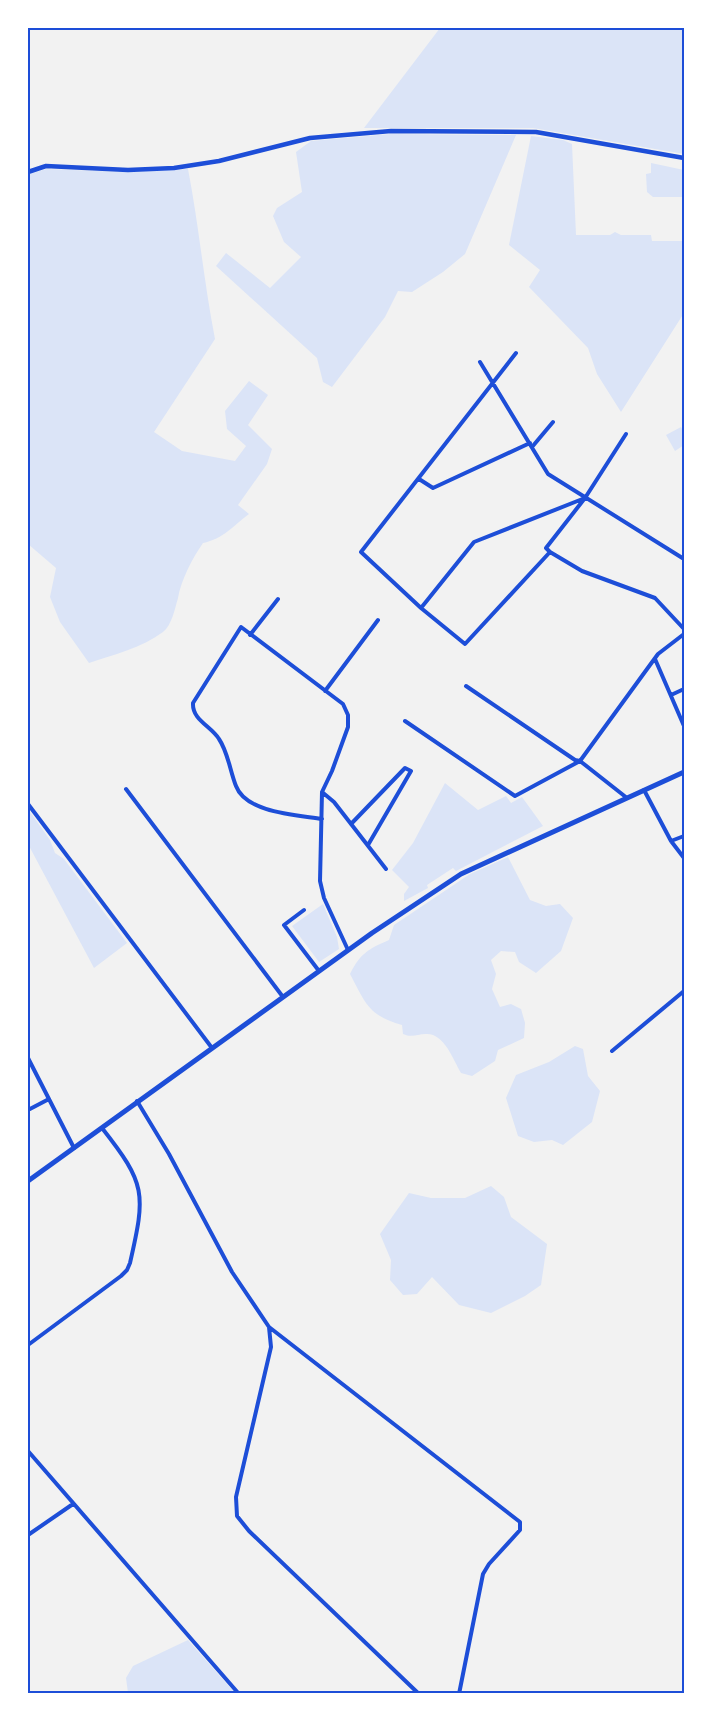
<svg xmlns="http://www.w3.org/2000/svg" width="712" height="1721" viewBox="0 0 712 1721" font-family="Lato,sans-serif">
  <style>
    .green { fill: #dbe4f7 }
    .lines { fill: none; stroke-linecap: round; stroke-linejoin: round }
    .minor { stroke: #1d4ed8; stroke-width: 4 }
    .tertiary { stroke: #1d4ed8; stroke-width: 4.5 }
    .secondary { stroke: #1d4ed8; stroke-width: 5 }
    .neatline { fill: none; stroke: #1d4ed8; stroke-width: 2 }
  </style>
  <rect width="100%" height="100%" fill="#f2f2f2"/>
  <!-- green -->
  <path class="green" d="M440,28h244v126l-151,-26h-169z
    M390,134l126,1 -51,119 -22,18 -31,20 -14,-1 -13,26 -53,70 -9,-5 -6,-24 -101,-92 10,-13 44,35 31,-31 -17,-15 -11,-26 4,-8 25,-16 -6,-40 15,-11z
    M531,136l32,4 9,4 4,91h34l5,-3 6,3h30l1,6h32l-1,18 1,54 -63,99 -24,-38 -9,-26 -59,-61 11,-17 -31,-25z
    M651,163l33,7v27h-31l-6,-5 -1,-18 5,-1z
    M46,169l80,3 62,-3c11,57 16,114 27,170l-61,93 28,19 53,10 11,-15 -19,-17 -2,-18 24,-30 19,14 -20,30 24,24 -5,15 -29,41 11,9c-16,12 -26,25 -46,29 -10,14 -22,37 -25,55 -3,10 -6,27 -15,34 -21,16 -51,23 -74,31l-29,-41 -10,-25 6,-29 -28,-24v-370z
    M681,427l3,5v13l-9,6 -9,-16z
    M445,783l33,27 28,-14 5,7 11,-6 21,29 -87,45 -3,-3 -26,17 1,3 -24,13v-7l5,-7 -17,-17 21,-27z
    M28,809l22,31 5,13 9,6 63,84 -33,25 -66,-124z
    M508,857l22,43 16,6 14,-2 13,14 -12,33 -25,22 -17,-11 -4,-10 -14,-1 -10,9 5,14 -4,15 8,18 11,-3 10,5 4,14 -1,15 -26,12 -3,11 -23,15 -11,-3c-8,-14 -17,-40 -35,-39 -9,0 -14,4 -23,0l-1,-9c-34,-10 -36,-21 -52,-51 10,-20 18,-25 39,-34l5,-15 76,-51z
    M323,904l14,33 2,12 -20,13 -27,-36z
    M575,1046l8,3 5,27 12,15 -8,31 -29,23 -11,-5 -18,2 -16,-6 -12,-38 10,-23 33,-13z
    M491,1186l13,11 7,20 36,27 -6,41 -16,11 -34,17 -32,-8 -27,-28 -15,17 -14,1 -13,-15 1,-20 -11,-26 29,-41 22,5h34z
    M188,1640l47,53h-107l-2,-15 7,-12z"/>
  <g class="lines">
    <!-- minor -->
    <path class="minor" d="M516,353l-155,199 60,56 44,36 85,-92 -4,-4 39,-50 41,-64
      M480,362l68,112 136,85
      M532,447l21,-25
      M419,479l14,9 97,-45
      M550,552l32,19 73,27 29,31
      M421,608l53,-66 111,-44
      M250,635l28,-36
      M655,659l29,67
      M466,686l109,74 5,1
      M325,691l53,-71
      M671,695l13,-6
      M405,721l110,75 65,-35
      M126,789l157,208
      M644,790l27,51 13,17
      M322,792l12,10 52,67
      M627,798l-47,-37 78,-107 26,-20
      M28,804l184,244
      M322,819c-25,-4 -76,-6 -86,-33 -6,-15 -8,-34 -17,-47 -8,-13 -27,-19 -26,-36l48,-76 102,77 5,11v12l-16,44 -10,21 -2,89 4,17 24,52
      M351,824l54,-56 6,3 -43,74
      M671,841l13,-5
      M304,910l-20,15 35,46
      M612,1051l72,-60
      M28,1058l46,90
      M137,1101l32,53 63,118 37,55 251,195v8l-31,34 -6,10 -24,120
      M28,1110l21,-11
      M269,1327l2,20 -35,150 1,19 12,15 170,163
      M28,1345l93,-69 6,-6 3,-7c16,-70 16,-79 -28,-135
      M28,1451l211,243
      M28,1535l45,-31"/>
    <!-- tertiary -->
    <path class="tertiary" d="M28,172l18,-6 82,4 46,-2 45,-7 91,-23 81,-7 145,1 148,26"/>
    <!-- secondary -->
    <path class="secondary" d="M28,1181l344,-248 89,-59 223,-102"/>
  </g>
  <!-- border -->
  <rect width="712" height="1721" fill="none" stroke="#ffffff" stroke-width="58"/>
  <rect x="29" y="29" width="654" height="1663" class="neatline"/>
</svg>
